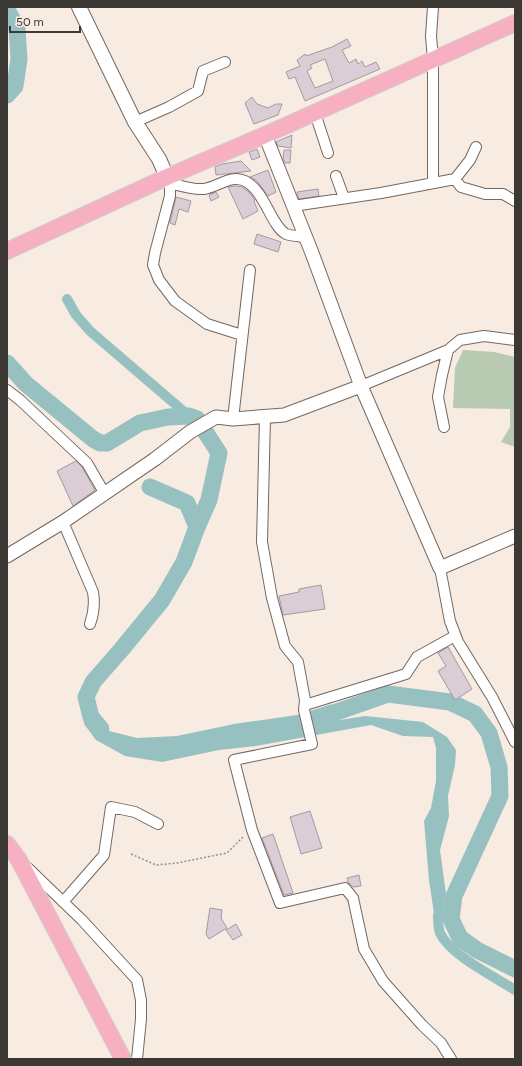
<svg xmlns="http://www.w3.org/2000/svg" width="522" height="1066" viewBox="0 0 522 1066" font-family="Figtree,sans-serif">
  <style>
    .green { fill: #b9cab2 }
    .water { fill: #97c0c1 }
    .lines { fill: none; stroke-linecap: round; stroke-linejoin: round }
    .canal { stroke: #97c0c1; stroke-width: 10 }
    .river { stroke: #97c0c1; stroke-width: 17 }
    .building { fill: #dacdd5; stroke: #a59aa1; fill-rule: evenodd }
    .minor-casing { stroke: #726860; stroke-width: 12 }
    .tertiary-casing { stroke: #726860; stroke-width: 15 }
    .secondary-casing { stroke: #726860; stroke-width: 16 }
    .primary-casing { stroke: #d0cfce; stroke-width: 18 }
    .path { stroke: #968e88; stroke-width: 1.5; stroke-dasharray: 2 2; stroke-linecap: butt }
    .minor { stroke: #fff; stroke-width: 10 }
    .tertiary { stroke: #fff; stroke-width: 13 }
    .secondary { stroke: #fff; stroke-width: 14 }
    .primary { stroke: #f7afc2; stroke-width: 16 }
  </style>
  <rect width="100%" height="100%" fill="#f7ebe2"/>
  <!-- green -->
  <path class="green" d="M463,350l31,2 21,5v90l-14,-5 9,-15v-18l-57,-1 2,-40z"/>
  <!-- water -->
  <path class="water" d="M332,704l2,17 31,-5 58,6 24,15 9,13 -1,15 -7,31 1,20 -9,34 6,44 -5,33h-5l-7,-47 -5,-59 7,-13 5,-27v-33l-3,-11 -30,-1 -32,-11 -115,21 -37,4 -57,12 -37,-6 -29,-16 -12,-16 -1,-15 14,3 12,19 28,7 40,-2 57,-12 63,-9z"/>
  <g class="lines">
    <!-- canal -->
    <path class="canal" d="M67,299l9,16 14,16 99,85
      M438,915c0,5 0,13 2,18 10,22 55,44 75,57"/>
    <!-- river -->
    <path class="river" d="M7,10l10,18 2,31 -4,27 -8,9
      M7,363l19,21 67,55 7,4h7l33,-20 28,-6 21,-1 8,3 22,34 -10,47 -12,27
      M311,721l77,-27 62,8 25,12 14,19 10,34 1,29 -46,100 -3,23 9,19 17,12 38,19
      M101,729l-10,-12 -5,-20 7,-15 28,-32 41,-50 22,-38 13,-35 -10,-24 -37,-16"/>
  </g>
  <!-- building -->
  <path class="building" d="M347,39l4,7 -9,4 7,13 7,-4 2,5 4,-3 3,6 11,-5 4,7 -75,32 -10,-24 -6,2 -3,-7 14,-6 -3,-6 8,-6 1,2 26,-9zM325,59l8,22 -18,7 -8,-17 5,-3 -2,-3z
    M252,97l5,7 11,4 8,-4h6l-4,11 -24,9 -9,-21z
    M292,135l-1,13 -13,-2 -2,-4z
    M257,149l3,8 -8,3 -3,-8z
    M284,150h7l-1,13h-5l-2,-4z
    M241,161l10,10 -35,4 -1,-8 7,-3z
    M268,170l8,22 -8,4 -11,-15 -7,-4z
    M235,186l7,1 6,4 7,9 -1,1 4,10 -15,8 -15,-32z
    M318,189l1,7 -20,3 -2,-7z
    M216,192l3,5 -8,4 -2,-6z
    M176,197l15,4 -3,11 -9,-3 -4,16 -5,-2z
    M257,234l24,8 -3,10 -24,-8z
    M76,461l6,6 13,23 -22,16 -16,-35z
    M321,585l4,24 -42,6 -4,-19 20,-4v-3z
    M448,647l24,42 -17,11 -17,-29 8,-5 -8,-13z
    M310,811l12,37 -21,6 -11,-37z
    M273,834l20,59 -9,2 -22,-57z
    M359,875l2,11 -8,1 -5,-5 -1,-4z
    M210,908l12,2 -1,8 6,10 -18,11 -3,-5z
    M236,924l6,11 -9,5 -7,-10z"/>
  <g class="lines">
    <defs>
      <path id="minor" d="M433,7l-2,29 2,24v123
        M315,113l13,40
        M135,122l34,-15 29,-16 5,-20 22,-9
        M476,147l-6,13 -15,19 6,8 24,7h18l12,7
        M336,176l8,22
        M167,177l3,6v13l-15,57 -2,12 6,15 16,21 32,23 35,11
        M170,183c11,3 23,7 34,6 14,-2 27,-15 41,-8 20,10 26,45 41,53 5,2 13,2 19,3
        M293,206l88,-13 74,-14
        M361,386l87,-36
        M7,390l13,10 67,63 18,31
        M265,417l-3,125 10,56 13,48 13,16 7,38 -1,10 8,34 -78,16 18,70 28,73 65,-15 8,10 11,51 19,32 39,44 19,18 10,16
        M233,419l17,-149
        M444,427l-6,-30 4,-22 6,-25 12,-10 24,-4 31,4
        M63,522l30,70c2,12 1,21 -3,32
        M440,568l10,53 8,21 34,55 23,45
        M305,705l101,-31 11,-17 38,-21
        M28,868l54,52 55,60 4,20v19l-4,40
        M63,902l41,-47 7,-48 24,5 23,12"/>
      <path id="tertiary" d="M265,135l47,118 49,133 79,182 75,-32
        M7,556l56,-34 92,-63 35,-27 26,-15 17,2 51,-4 77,-29"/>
      <path id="secondary" d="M79,7l56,115 24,37 8,18"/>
      <path id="primary" d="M7,251l160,-74 98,-42 250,-112
        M7,844l12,16 104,199"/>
    </defs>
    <!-- minor casing -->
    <use href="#minor" class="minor-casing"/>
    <!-- tertiary casing -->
    <use href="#tertiary" class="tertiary-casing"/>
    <!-- secondary casing -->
    <use href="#secondary" class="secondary-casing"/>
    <!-- primary casing -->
    <use href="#primary" class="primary-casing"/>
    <!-- path -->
    <path class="path" d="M131,854l25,11 21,-2 50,-10 17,-17"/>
    <!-- minor -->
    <use href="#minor" class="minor"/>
    <!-- tertiary -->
    <use href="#tertiary" class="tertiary"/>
    <!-- secondary -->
    <use href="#secondary" class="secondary"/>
    <!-- primary -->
    <use href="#primary" class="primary"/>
  </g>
  <!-- border -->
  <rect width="522" height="1066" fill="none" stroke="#3c3834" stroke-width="16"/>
  <!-- scale -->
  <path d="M10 26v6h70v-6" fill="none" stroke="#3c3834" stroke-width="2"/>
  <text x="16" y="26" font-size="12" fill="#3c3834" stroke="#f7ebe2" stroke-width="3" paint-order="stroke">50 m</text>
</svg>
